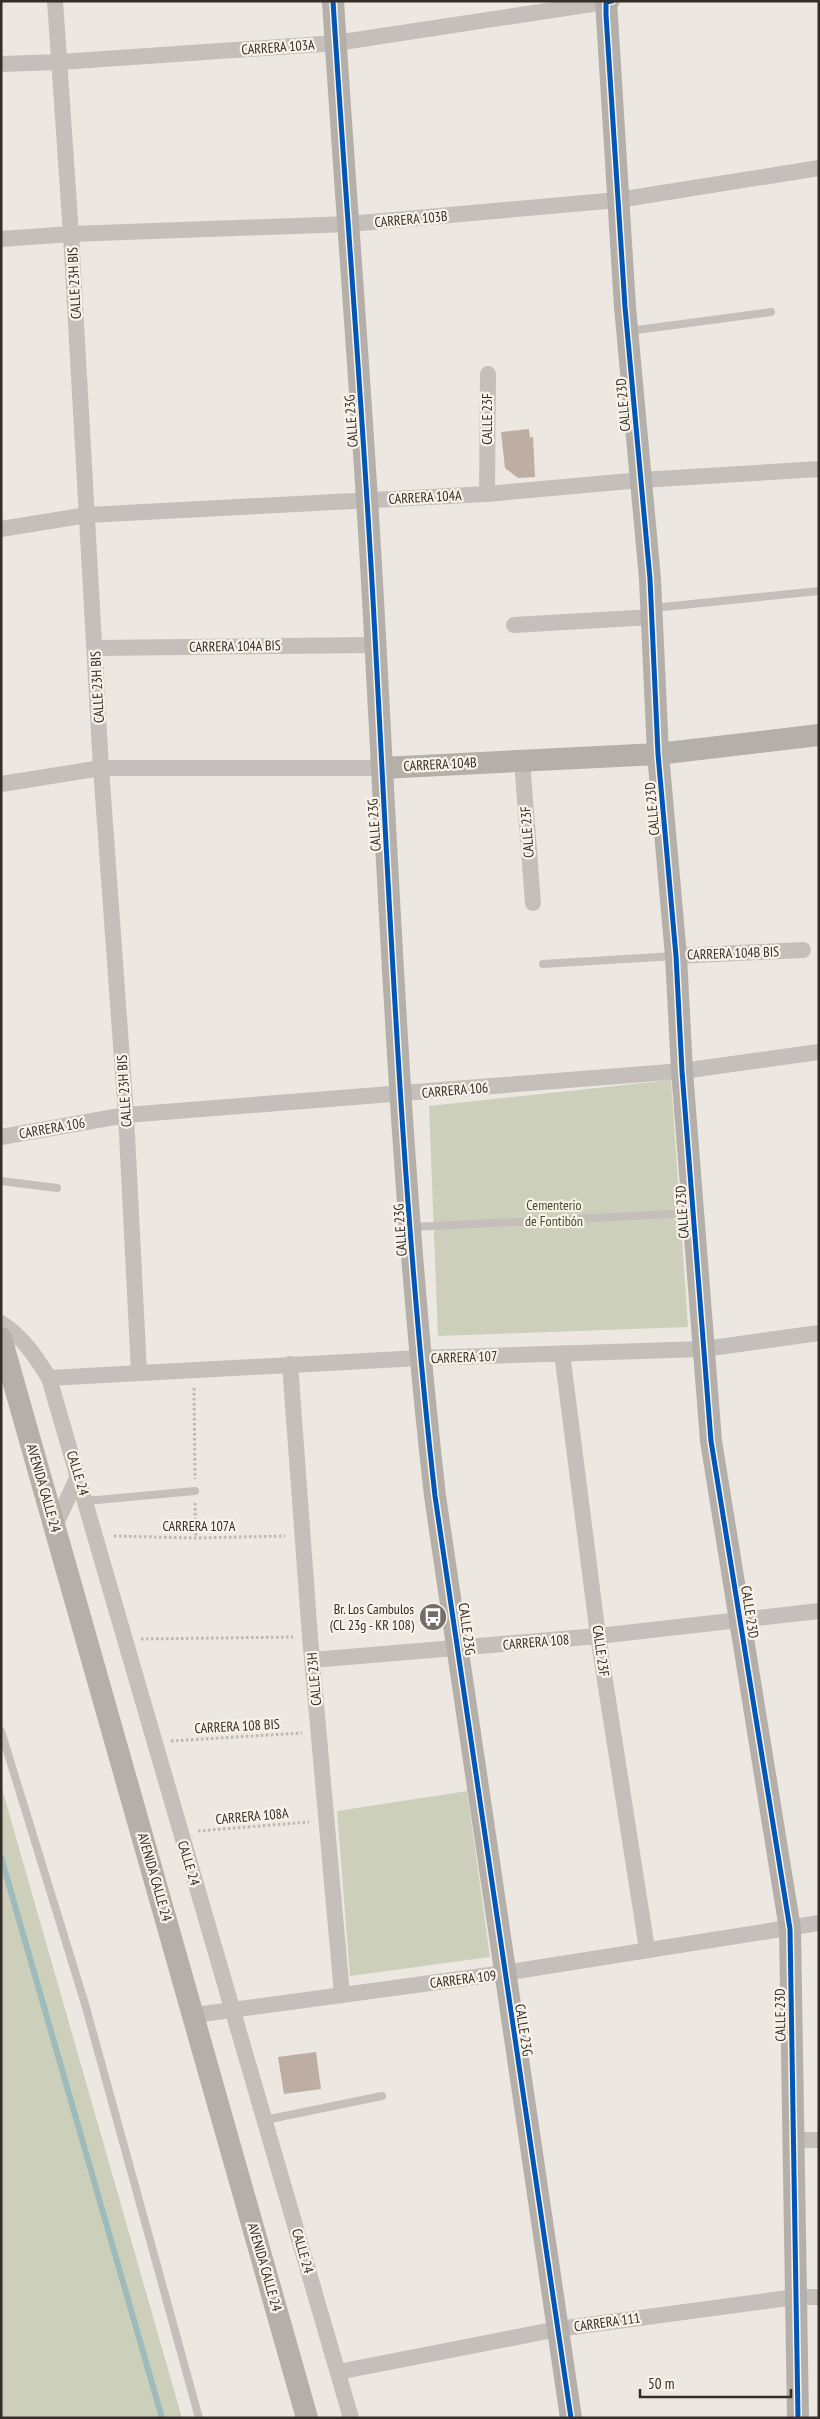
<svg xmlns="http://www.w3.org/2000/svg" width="820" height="2419" viewBox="0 0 820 2419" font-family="'PT Sans Narrow',sans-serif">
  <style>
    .green { fill: #ccd0bb }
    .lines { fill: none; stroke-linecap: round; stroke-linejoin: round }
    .stream { stroke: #9ebabb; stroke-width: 6 }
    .building { fill: #beada3 }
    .path { stroke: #bdb8b2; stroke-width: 3; stroke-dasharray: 2.5 2.5; stroke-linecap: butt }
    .lane { stroke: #c4bfba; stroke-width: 8 }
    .street { stroke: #c4bfba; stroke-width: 16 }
    .secondary { stroke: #b5afaa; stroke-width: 22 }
    .cycleway-casing { stroke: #f8f2e8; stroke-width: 8 }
    .cycleway { stroke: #0057b8; stroke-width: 5 }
    .labels { text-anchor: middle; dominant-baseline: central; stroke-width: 4.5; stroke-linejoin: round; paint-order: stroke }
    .street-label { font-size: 14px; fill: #352d28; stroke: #f8f2e8 }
    .park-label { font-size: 14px; fill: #42512e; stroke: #f8f2e8 }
    .poi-label { font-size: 14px; fill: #352d28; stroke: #f8f2e8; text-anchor: end }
  </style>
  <rect width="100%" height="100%" fill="#ece7e0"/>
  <!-- green -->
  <path class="green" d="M671,1080l17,247 -250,9 -9,-230z
    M1,1785l181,633h-181z
    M467,1791l23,166 -140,19 -13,-165z"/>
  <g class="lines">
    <!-- stream -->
    <path class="stream" d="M1,1857l161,561"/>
  </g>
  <!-- building -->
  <path class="building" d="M529,429l1,9 3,-2 2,41 -17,1 -13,-10 -4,-36z
    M316,2052l5,37 -37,5 -6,-37z"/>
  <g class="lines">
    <!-- path -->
    <path class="path" d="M194,1388l1,91
      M195,1503l1,35
      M114,1536l82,2 89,-2
      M141,1639l152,-2
      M171,1741l131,-8
      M198,1831l111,-9"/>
    <!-- lane -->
    <path class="lane" d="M629,331l142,-19
      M653,608l166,-17
      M543,964l131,-8
      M1,1181l56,7
      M413,1227l278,-14
      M86,1501l109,-10
      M1,1731l84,273 114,414
      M265,2120l117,-24"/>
    <!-- street -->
    <path class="street" d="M55,1l16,233 30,534 25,347 13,257
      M1,64l59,-2 276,-19 276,-42
      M1,239l70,-5 278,-10 269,-24 201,-32
      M487,494l1,-120
      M1,529l86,-14 400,-21 154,-14 178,-11
      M514,625l138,-8
      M95,648l280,-3
      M522,760l11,143
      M1,784l100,-16h281
      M676,956l127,-6
      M1,1137l125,-22 556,-44 137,-19
      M1,1323c22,14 35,34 48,55l302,1040
      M562,1353l36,283 49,313
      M290,1364l20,273 32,357
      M49,1378l371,-20 284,-9 115,-16
      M55,1526l23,-50
      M312,1660l286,-24 221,-25
      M195,2015l309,-42 315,-50
      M794,2140h25
      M338,2372l220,-43 238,-32h23"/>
    <!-- secondary -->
    <path class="secondary" d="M333,1c13,206 30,411 41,617 16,292 28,587 61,878l136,922
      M606,1l19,306 25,272 8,175 18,202 6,115 29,370 79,488 8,489
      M382,768l276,-14 161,-19
      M1,1338l306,1080"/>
    <defs>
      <path id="cycleway" d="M333,1c13,206 30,411 41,617 16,292 28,587 61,878l136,922
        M612,1l-6,1v13l19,292 25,272 8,175 18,202 6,115 29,370 79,488 8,489"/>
    </defs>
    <!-- cycleway casing -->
    <use href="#cycleway" class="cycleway-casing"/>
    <!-- cycleway -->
    <use href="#cycleway" class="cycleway"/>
  </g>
  <!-- icons -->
  <defs>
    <symbol id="bus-disc" viewBox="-11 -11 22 22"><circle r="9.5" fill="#756e68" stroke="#f8f2e8"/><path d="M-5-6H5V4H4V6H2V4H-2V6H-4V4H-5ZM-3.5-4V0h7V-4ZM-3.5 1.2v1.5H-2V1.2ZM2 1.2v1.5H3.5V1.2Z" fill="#fff"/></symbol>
  </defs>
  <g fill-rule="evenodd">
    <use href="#bus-disc" x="417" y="1601" width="32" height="32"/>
  </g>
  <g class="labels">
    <!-- street labels -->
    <g class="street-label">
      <text transform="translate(278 47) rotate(-4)">CARRERA 103A</text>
      <text transform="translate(411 219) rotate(-5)">CARRERA 103B</text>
      <text transform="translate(74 283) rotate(-93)">CALLE 23H BIS</text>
      <text transform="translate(623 405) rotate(-95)">CALLE 23D</text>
      <text transform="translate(487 419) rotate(-90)">CALLE 23F</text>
      <text transform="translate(351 421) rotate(-94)">CALLE 23G</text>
      <text transform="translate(425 497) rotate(-3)">CARRERA 104A</text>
      <text transform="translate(235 646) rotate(-1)">CARRERA 104A BIS</text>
      <text transform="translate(97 687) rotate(-93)">CALLE 23H BIS</text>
      <text transform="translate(440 764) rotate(-3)">CARRERA 104B</text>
      <text transform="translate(652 809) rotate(-95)">CALLE 23D</text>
      <text transform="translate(374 825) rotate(-94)">CALLE 23G</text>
      <text transform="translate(527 832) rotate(-94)">CALLE 23F</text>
      <text transform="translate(733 953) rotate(-2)">CARRERA 104B BIS</text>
      <text transform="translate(455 1090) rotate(-5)">CARRERA 106</text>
      <text transform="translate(124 1091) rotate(-94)">CALLE 23H BIS</text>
      <text transform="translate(52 1128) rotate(-10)">CARRERA 106</text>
      <text transform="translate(682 1212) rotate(-94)">CALLE 23D</text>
      <text transform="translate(400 1230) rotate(-94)">CALLE 23G</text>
      <text transform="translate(464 1357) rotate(-2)">CARRERA 107</text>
      <text transform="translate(78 1473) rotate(73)">CALLE 24</text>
      <text transform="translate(44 1488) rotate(74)">AVENIDA CALLE 24</text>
      <text x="199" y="1526">CARRERA 107A</text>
      <text transform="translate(750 1612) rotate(81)">CALLE 23D</text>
      <text transform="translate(467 1629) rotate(82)">CALLE 23G</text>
      <text transform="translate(536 1642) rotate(-5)">CARRERA 108</text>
      <text transform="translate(601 1651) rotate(82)">CALLE 23F</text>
      <text transform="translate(314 1679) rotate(-95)">CALLE 23H</text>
      <text transform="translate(237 1726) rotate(-3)">CARRERA 108 BIS</text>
      <text transform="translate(252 1816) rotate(-5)">CARRERA 108A</text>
      <text transform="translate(189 1863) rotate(73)">CALLE 24</text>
      <text transform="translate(155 1877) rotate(74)">AVENIDA CALLE 24</text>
      <text transform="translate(463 1979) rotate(-7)">CARRERA 109</text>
      <text transform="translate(780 2015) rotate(-91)">CALLE 23D</text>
      <text transform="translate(524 2030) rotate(81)">CALLE 23G</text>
      <text transform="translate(303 2251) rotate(74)">CALLE 24</text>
      <text transform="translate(265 2267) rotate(74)">AVENIDA CALLE 24</text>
      <text transform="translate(607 2322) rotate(-8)">CARRERA 111</text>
    </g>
    <!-- park labels -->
    <g class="park-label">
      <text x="554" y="1205">Cementerio<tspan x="554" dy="16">de Fontibón</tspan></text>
    </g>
    <!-- poi labels -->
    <g class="poi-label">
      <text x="414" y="1609">Br. Los Cambulos<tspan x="414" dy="16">(CL 23g - KR 108)</tspan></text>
    </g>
  </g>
  <!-- border -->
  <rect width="820" height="2419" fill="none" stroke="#352d28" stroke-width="5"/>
  <!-- scale -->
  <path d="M640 2389v8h151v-8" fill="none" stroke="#352d28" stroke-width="2.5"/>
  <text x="648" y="2389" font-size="15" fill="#352d28" stroke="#f8f2e8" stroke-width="4" paint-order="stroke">50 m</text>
</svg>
